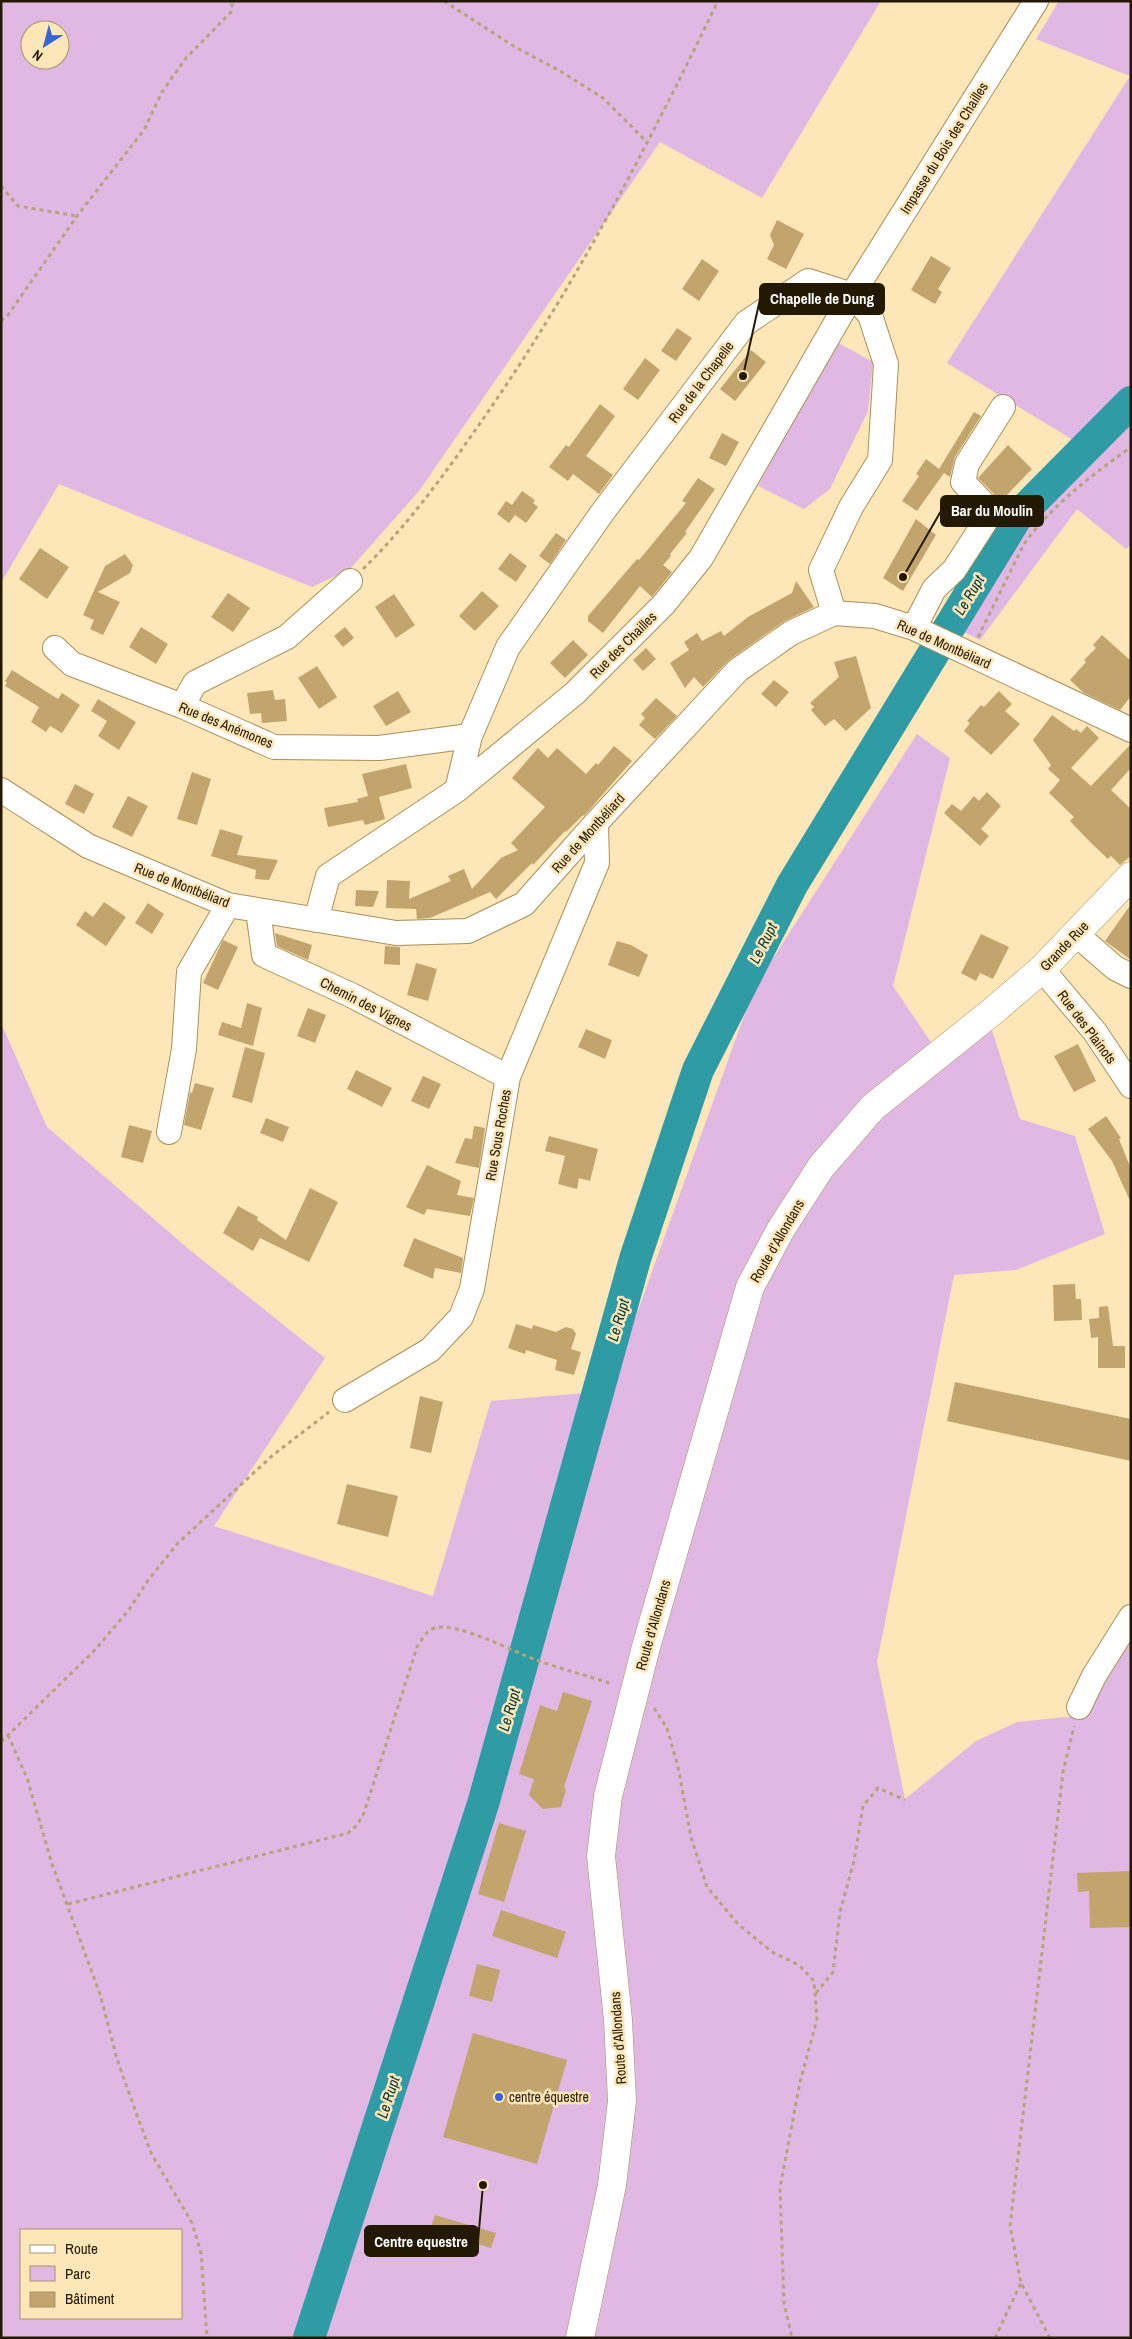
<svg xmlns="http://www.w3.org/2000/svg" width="1132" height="2339" viewBox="0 0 1132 2339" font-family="'Archivo Narrow',sans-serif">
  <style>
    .green { fill: #e0b8e3; fill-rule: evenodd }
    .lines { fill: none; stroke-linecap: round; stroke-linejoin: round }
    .river { stroke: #2e9ba5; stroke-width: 32 }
    .building { fill: #c1a56d }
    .minor-casing { stroke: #aa8f57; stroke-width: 26 }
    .major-casing { stroke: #aa8f57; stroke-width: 29 }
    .path { stroke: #b6a37c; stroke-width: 3; stroke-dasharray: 4 4; stroke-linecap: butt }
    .minor { stroke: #fff; stroke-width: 24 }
    .major { stroke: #fff; stroke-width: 28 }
    .poi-dot { fill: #3665d5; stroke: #fde6b8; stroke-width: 2 }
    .labels { text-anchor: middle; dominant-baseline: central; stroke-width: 5; stroke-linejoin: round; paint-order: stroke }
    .street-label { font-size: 14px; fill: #231802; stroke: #fde6b8 }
    .poi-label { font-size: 14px; fill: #231802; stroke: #fde6b8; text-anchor: start }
    .water-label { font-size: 15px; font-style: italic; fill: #003438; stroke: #fde6b8 }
    .leader { fill: none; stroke: #231802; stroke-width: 2 }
    .callout-dot { fill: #231802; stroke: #fde6b8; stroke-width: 2 }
    .callout { fill: #231802; stroke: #231802; stroke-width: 2 }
    .callout-label { font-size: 15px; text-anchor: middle; font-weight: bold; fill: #fff }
  </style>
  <rect width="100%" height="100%" fill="#fde6b8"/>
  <!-- green -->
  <path class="green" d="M1,1h880l-119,197 -102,-56 -241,349 -69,78 -38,18 -253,-103 -58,99zM30,30h30v30h-30z
    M1059,1h72v411l-40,39 -144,-88 183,-287 -94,-37z
    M835,341l38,21 -5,49 -38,78 -26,20 -46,-23z
    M1131,422v122l-5,5 -49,-40 -97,131 -16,-8 44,-85 55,-63z
    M917,734l33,24 -57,228 54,80 44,-39 29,92 55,17 30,98 -89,36 -62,5 -77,387 28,137 71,-58 41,-19 70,-7 44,-77v700h-1130v-1315l46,104 144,124 134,107 -111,168 219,70 58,-195 118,-10 145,-403zM21,2230h160v88h-160z"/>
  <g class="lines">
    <!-- river -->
    <path class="river" d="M309,2338l174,-534 152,-545 63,-189 94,-185 224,-367 115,-116"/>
  </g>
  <!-- building -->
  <path class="building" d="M777,220l27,14 -18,35 -19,-10 7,-14 -4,-10z
    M931,256l20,12 -13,21 4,3 -7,12 -24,-14z
    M702,259l17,12 -20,30 -17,-12z
    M677,328l15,10 -16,23 -15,-10z
    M751,350l15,12 -31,39 -15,-12z
    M645,358l15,12 -22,30 -15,-11z
    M600,404l15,12 -29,40 27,19 -14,19 -26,-20 -5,7 -19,-14 17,-22 3,2z
    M974,412l7,4 -26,41 -5,20 -6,-4 -27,38 -15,-10 17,-25 -3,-2 10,-15 13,10z
    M722,433l17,9 -13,24 -17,-8z
    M1008,445l24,24 -34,35 -4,-10 -16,-16z
    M698,478l17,11 -30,43 2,1 -17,21 1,2 -8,9 9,7 -20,25 -12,-11 -37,47 -15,-12v-5l49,-57 2,1 47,-57 -4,-2z
    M522,491l13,9 -2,3 5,4 -12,16 -11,-8 -6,8 -12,-9 9,-13 6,4z
    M916,519l20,16 -33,56 -20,-13z
    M556,533l10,7 -16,24 -11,-8z
    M40,548l29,19 -22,32 -28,-20z
    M510,553l17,13 -11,16 -18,-13z
    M125,554l8,11 -3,8 -32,19 22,10 -17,33 -13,-6 4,-9 -11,-5 22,-49z
    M796,581l18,26 -31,15 -53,37 -27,28 -9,-10 -9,11 -15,-25 19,-13 -5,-8 13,-9 5,8 19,-10 3,5 24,-19 44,-24z
    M482,591l17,15 -24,25 -16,-15z
    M228,593l22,15 -17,24 -22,-15z
    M394,594l21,31 -19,13 -21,-31z
    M141,627l27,17 -12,20 -27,-17z
    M345,627l9,11 -11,9 -9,-11z
    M1102,635l29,26v35l-11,14 -36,-17 -14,-13 16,-18 -2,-2 12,-12 -3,-3z
    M573,640l15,15 -23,23 -15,-15z
    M646,648l10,11 -13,12 -10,-11z
    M856,656l15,52 -25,23 -12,-12 -9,7 -14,-16 3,-3 -4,-4 29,-26 -5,-15z
    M317,666l20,31 -18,12 -21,-31z
    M12,670l46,29 4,-6 18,12 -18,28 -12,-7 -4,6 -15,-10 8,-15 -34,-21 2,-3 -2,-2z
    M774,680l15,12 -13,15 -15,-13z
    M273,690l2,10 10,-1 2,22 -25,2 -1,-10 -11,1 -3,-21z
    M398,691l13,21 -25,14 -13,-20z
    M999,691l13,13 -7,7 15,13 -29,31 -27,-24 6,-8 -3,-2 14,-16 3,2z
    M656,698l21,18 -22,23 -16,-14 6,-7 -4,-4z
    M98,699l38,23 -17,28 -21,-14 9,-15 -16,-10z
    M1052,715l22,16 2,-2 5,4 6,-7 12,12 -28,30 20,18 40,-42v24l-20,22 20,19v47l-11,9 -9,-9 -3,3 -17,-16 -21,-22 4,-4 -25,-24 11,-13 -12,-11 3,-4 -18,-25z
    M614,746l18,15 -48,55 -1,-1 -17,17 -1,-1 -32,34 -1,-2 -36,36 -6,-7 -60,26 -13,1 -1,-10 -30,-1 1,-28 23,1 -1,18 42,-18 -3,-5 16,-7 8,20 29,-31 17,-8 -7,-7 34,-36 -33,-29 26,-30 10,10 9,-10 29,26 10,-11 2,2z
    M406,764l6,24 -33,9 6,22 -20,6 -2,-5 -35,7 -4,-19 34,-6 -1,-3 11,-3 -6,-22z
    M192,772l19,7 -14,46 -20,-6z
    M75,784l19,10 -10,20 -19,-10z
    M987,792l14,14 -20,23 8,7 -9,10 -36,-33 8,-9 9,7 13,-15 5,5z
    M128,796l20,10 -16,31 -20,-10z
    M220,829l23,7 -6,19 41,5 -9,20 -14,-1 1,-9 -45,-14z
    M356,890l23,1 -6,16 -18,-1z
    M104,902l22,15 -20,29 -30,-21 9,-14 8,6z
    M148,903l16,11 -12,20 -17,-11z
    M1131,904v56l-26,-19z
    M275,933l37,12 -4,15 -31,-14z
    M981,934l28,13 -16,32 -13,-6 -4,8 -15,-8z
    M223,940l15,7 -20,43 -15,-7z
    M617,941l14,4 17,10 -9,22 -31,-12z
    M385,946l15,1v18l-16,-1z
    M416,963l21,6 -9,32 -21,-6z
    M247,1003l15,5 -9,38 -35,-11 4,-13 19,6z
    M308,1008l18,7 -11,28 -18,-7z
    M586,1029l26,11 -7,19 -27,-12z
    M1078,1044l18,37 -22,11 -20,-36z
    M245,1047l20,6 -13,50 -20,-6z
    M356,1070l36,18 -10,19 -35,-18z
    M423,1076l18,8 -12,25 -18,-8z
    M195,1083l19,5 -13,42 -17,-5 6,-33 2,1z
    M1106,1116l15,22 -2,1 12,30v34l-19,-42 -24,-32z
    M266,1118l23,9 -6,15 -23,-9z
    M129,1125l23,6 -9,32 -22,-6z
    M474,1126l11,2 -6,40 -24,-5 10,-25 7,1z
    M549,1136l49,13 -8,32 -11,-3 -2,11 -19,-5 7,-28 -20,-5z
    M427,1165l34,16 -4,14 17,3 -4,18 -43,-7 -3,6 -18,-8z
    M310,1188l28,14 -29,60 -49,-24 -7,13 -30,-18 15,-27 20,11 -1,3 29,20z
    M414,1238l49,20 -2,15 -26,-5 -2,11 -30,-13z
    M1075,1284l1,15h5l1,21 -28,1 -1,-36z
    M1108,1306l5,40h12v22h-27v-31l-7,1 -2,-19 10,-1v-11z
    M516,1324l16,5 1,-4 23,7 10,-5 7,2 3,5 -5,15 10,3 -7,23 -19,-5 2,-10 -31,-10 -1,4 -17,-6z
    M955,1382l176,37v42l-184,-40z
    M420,1396l23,6 -12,51 -21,-5z
    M347,1484l51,12 -10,41 -51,-13z
    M563,1692l29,9 -28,86 2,3 -5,17 -18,2 -14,-14 5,-16 -15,-5 21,-69 17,6z
    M499,1823l27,8 -22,71 -26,-8z
    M1131,1871v56l-41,1 -1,-37 -11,1 -1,-19z
    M501,1910l65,22 -9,26 -65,-22z
    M477,1964l23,6 -8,32 -23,-6z
    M473,2033l94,27 -30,104 -94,-27z
    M435,2215l61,18 -5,15 -61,-18z"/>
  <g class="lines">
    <defs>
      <path id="minor" d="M914,628l20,-39 20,-19 31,-48 -1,-18 -21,-22 4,-18 36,-57
        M55,648l17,16 110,42 92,41 105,1 91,-12
        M182,706l13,-23 92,-46 63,-56
        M1,790l87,56 140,59 168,28 72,-2 56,-27 72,-81 142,-153 53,-37 43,-20 41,3 39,12 217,102
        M457,790l13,-54 38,-89 94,-134 144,-190 62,-42 44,14 18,20 16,49 -6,96 -29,47 -30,63 13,43
        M258,910l6,45 87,40 157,82
        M316,920l12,-44 129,-86 118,-97 89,-89 37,-46 151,-263 184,-294
        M1076,934l39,34 16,8
        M1042,969l53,63 36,54
        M169,1132l15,-83 5,-77 39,-67
        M345,1400l85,-50 31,-33 11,-28 36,-212 89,-214 -1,-40
        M1079,1707l15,-31 37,-59"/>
      <path id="major" d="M580,2338l32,-153 10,-84 -4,-81 -17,-164 7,-60 38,-149 104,-360 31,-58 40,-62 52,-60 120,-96 49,-42 89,-93"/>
    </defs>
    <!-- minor casing -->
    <use href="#minor" class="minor-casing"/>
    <!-- major casing -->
    <use href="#major" class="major-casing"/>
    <!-- path -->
    <path class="path" d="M444,1l71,46 45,24 43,27 45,45
      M1,186l17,20 59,10
      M1,321l7,-6 69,-99 67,-86 18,-38 24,-34 46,-47v-10
      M363,569c46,-45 84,-98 120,-150 92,-132 165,-274 235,-418
      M978,637l46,-93c29,-40 67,-68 107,-97
      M654,1708l13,20 11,39 13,70 16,50 31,37 34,28 27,13 15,16 3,38 -17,63 -20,106 4,115 8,35
      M8,1735l19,43 25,86 48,130 17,65 17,48 17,46 41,70 9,30 6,85
      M1,1742l93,-91 34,-40 21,-32 29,-36 95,-88 56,-43
      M68,1904l280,-71 9,-8 7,-12 53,-166c5,-7 9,-17 18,-19 20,-7 80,24 101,32 26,9 52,16 77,24
      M816,1993l17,-21 7,-60 14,-51 9,-55 15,-18 27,12
      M995,2338l26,-55
      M1050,2338l-29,-55 -11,-57 53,-454 11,-46"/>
    <!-- minor -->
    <use href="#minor" class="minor"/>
    <!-- major -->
    <use href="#major" class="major"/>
  </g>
  <!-- markers -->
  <circle class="poi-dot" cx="499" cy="2097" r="5"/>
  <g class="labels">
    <!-- street labels -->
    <g class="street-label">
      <text transform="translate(944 148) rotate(-58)">Impasse du Bois des Chailles</text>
      <text transform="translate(701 382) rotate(-53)">Rue de la Chapelle</text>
      <text transform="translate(944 644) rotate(24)">Rue de Montbéliard</text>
      <text transform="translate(623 645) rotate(-45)">Rue des Chailles</text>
      <text transform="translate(226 725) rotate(22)">Rue des Anémones</text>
      <text transform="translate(588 833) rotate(-48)">Rue de Montbéliard</text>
      <text transform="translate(182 885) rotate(21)">Rue de Montbéliard</text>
      <text transform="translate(1064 946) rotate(-46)">Grande Rue</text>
      <text transform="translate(366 1004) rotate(27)">Chemin des Vignes</text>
      <text transform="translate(1087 1027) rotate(53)">Rue des Plainots</text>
      <text transform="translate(498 1135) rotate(-80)">Rue Sous Roches</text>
      <text transform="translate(777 1241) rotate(-60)">Route d’Allondans</text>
      <text transform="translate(653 1625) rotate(-74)">Route d’Allondans</text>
      <text transform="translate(618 2038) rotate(-94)">Route d’Allondans</text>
    </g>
    <!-- poi labels -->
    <g class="poi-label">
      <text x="509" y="2097">centre équestre</text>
    </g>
    <!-- water labels -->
    <g class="water-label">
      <text transform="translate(969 595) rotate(-59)">Le Rupt</text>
      <text transform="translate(763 943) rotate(-63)">Le Rupt</text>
      <text transform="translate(618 1320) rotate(-74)">Le Rupt</text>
      <text transform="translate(509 1710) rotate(-74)">Le Rupt</text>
      <text transform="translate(388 2097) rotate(-72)">Le Rupt</text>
    </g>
  </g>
  <!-- callouts -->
  <path class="leader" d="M743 376L760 299M903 577L941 511M483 2185L478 2241"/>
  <g class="callout-dot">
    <circle cx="743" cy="376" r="5"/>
    <circle cx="903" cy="577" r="5"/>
    <circle cx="483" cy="2185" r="5"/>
  </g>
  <g class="callout">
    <rect x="760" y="284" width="124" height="30" rx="5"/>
    <rect x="941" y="496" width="102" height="30" rx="5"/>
    <rect x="365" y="2226" width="113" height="30" rx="5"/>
  </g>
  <g class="callout-label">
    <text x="822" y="304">Chapelle de Dung</text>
    <text x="992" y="516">Bar du Moulin</text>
    <text x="421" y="2247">Centre equestre</text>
  </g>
  <!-- border -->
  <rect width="1132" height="2339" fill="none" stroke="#231802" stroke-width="5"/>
  <!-- legend -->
  <rect x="20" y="2229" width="162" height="90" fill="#fde6b8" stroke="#a6946f"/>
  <rect x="30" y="2245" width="25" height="8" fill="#ffffff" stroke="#a6946f"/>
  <text x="65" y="2254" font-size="15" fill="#231802">Route</text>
  <rect x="30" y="2266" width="25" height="15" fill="#e0b8e3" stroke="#a6946f"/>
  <text x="65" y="2279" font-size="15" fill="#231802">Parc</text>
  <rect x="30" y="2292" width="25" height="15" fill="#c1a56d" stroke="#a6946f"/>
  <text x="65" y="2304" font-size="15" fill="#231802">Bâtiment</text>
  <!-- north arrow -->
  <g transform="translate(45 45) rotate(216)"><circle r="24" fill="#fde6b8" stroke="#a6946f"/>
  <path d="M0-4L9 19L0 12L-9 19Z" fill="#3665d5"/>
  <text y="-8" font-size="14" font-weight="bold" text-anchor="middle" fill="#231802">N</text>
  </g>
</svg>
